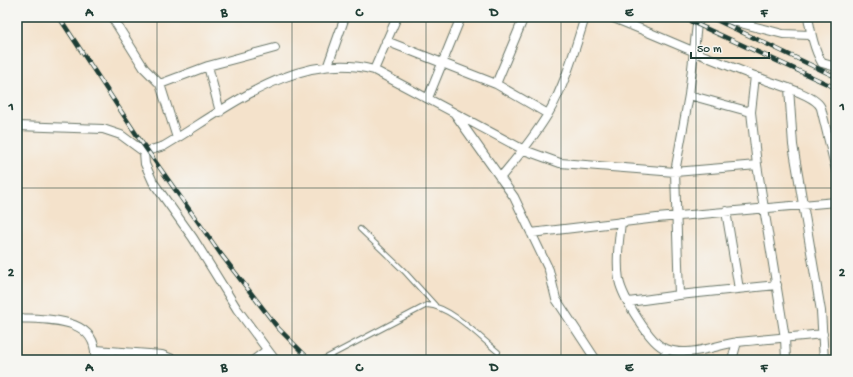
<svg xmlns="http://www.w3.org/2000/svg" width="853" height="377" viewBox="0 0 853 377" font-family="'Gochi Hand',sans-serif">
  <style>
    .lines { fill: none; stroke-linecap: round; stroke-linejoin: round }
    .service-casing { stroke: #6a7769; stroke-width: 6 }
    .minor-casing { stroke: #6a7769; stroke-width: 10 }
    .service { stroke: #fff; stroke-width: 4 }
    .minor { stroke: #fff; stroke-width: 8 }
    .rail-casing { stroke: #1f3d34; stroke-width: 4.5 }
    .rail { stroke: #f6f6f2; stroke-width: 3; stroke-dasharray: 9; stroke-linecap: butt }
    .grid { fill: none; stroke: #1f3d34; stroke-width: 1; stroke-opacity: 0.55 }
    .neatline { fill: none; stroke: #1f3d34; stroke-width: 1.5 }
    .grid-label { font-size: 13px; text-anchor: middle; font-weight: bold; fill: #1f3d34 }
  </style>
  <rect width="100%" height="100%" fill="#f6f6f2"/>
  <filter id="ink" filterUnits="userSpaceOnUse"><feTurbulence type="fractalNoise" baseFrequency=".025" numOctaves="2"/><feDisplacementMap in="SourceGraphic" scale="8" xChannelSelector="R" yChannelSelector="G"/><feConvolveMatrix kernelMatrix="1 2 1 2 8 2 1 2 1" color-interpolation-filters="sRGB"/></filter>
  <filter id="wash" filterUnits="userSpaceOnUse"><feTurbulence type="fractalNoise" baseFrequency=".012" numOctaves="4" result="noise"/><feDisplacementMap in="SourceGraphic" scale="16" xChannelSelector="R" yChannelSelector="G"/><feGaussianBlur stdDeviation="0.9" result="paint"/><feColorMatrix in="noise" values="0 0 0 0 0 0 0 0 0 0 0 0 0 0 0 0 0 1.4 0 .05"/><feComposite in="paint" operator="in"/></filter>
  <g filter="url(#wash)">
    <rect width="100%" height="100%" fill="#f4e2cb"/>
  </g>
  <g filter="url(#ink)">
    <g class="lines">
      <defs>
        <path id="service" d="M360,229l44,42 31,34
          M322,360l105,-55c23,1 53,32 71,47"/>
        <path id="minor" d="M112,17l32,51 16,16 17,54
          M611,17c53,21 104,45 157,64 12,4 49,15 53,27l15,62
          M717,17l66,17 28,1
          M808,17c3,16 6,32 14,46l14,4
          M386,41l110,43 52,30
          M328,65l17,-48
          M208,66l12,46
          M374,70l23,-53
          M755,76l-4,36 6,53 28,173 1,22
          M160,84l48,-18 67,-18
          M496,84l28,-67
          M789,88l4,57 28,166 3,49
          M689,95l62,17
          M428,98l33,-81
          M455,114l59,83 35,73 7,29 40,61
          M17,126l86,3 18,6 23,17 20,-6c63,-37 133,-97 210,-76l150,80 36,13 115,9 82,-7
          M144,152l1,12 8,18 40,56 44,71 38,51
          M500,178c17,-20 34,-41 48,-64 17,-29 27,-65 37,-97
          M726,211l13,78
          M621,222c-2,19 -5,39 -2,58 3,16 31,64 47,69 22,9 49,-4 72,-7 28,-3 56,-5 85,-8
          M531,233l126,-15 179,-16
          M679,295l-4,-123 14,-77 8,-71 4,-7
          M629,302l50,-7 98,-10
          M17,318c30,2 82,-2 78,42
          M96,350l66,5 13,5
          M254,360l13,-10
          M663,360l3,-11
          M732,360l5,-18"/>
      </defs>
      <!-- service casing -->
      <use href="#service" class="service-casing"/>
      <!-- minor casing -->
      <use href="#minor" class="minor-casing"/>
      <!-- service -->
      <use href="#service" class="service"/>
      <!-- minor -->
      <use href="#minor" class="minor"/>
      <defs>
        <path id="rail" d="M59,17l81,123 80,113 58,75 32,32
          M681,17l155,71
          M710,17l126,60"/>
      </defs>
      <!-- rail casing -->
      <use href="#rail" class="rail-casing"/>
      <!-- rail -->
      <use href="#rail" class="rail"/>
    </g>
  </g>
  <!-- grid -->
  <path class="grid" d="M157,17v343M292,17v343M426,17v343M561,17v343M696,17v343M17,188h819"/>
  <!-- margin -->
  <rect width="853" height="377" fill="none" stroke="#f6f6f2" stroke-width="44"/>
  <!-- scale -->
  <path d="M691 52v6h78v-6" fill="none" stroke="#1f3d34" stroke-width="2"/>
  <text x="697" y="52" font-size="12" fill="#1f3d34" stroke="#f6f6f2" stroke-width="3" paint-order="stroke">50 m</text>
  <rect x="22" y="22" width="809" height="333" class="neatline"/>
  <g class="grid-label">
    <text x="89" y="16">A</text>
    <text x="224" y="16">B</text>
    <text x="359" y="16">C</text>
    <text x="494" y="16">D</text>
    <text x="629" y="16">E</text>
    <text x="764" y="16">F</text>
    <text x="11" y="110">1</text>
    <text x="842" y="110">1</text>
    <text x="11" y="276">2</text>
    <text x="842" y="276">2</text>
    <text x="89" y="371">A</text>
    <text x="224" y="371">B</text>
    <text x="359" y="371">C</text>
    <text x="494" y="371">D</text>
    <text x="629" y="371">E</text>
    <text x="764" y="371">F</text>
  </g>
</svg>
